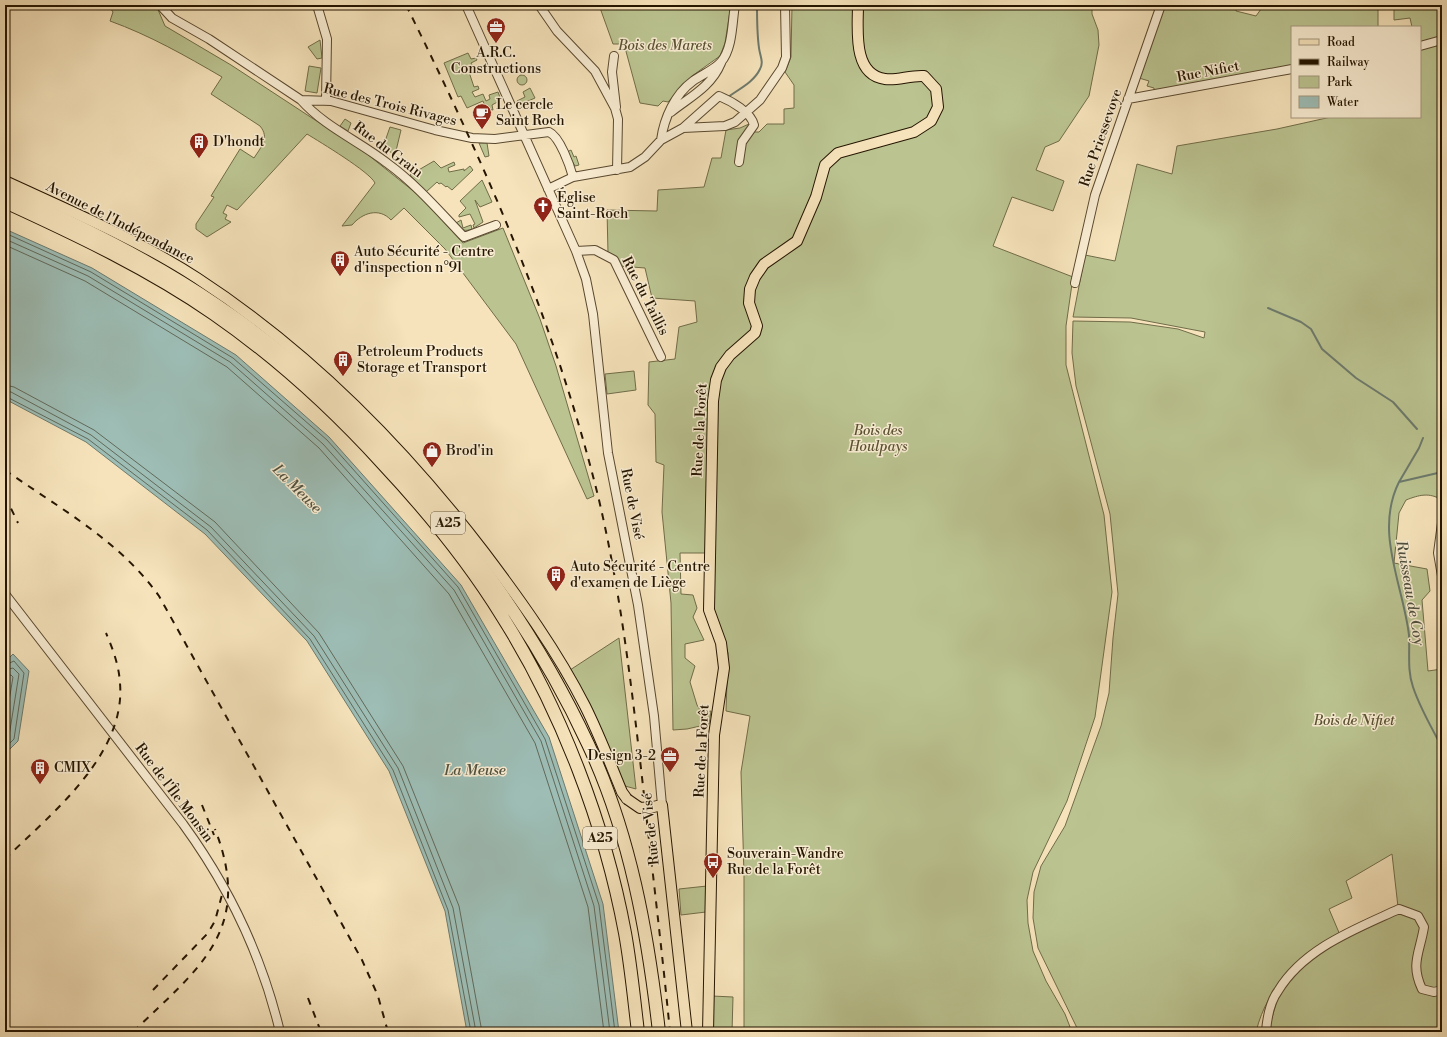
<svg xmlns="http://www.w3.org/2000/svg" width="1447" height="1037" viewBox="0 0 1447 1037" font-family="'Libre Bodoni',serif">
  <style>
    .green { fill: #bbc491; stroke: #706c48 }
    .water { fill: #9dbdb5; stroke: #6d7a6d }
    .lines { fill: none; stroke-linecap: round; stroke-linejoin: round }
    .shore { stroke: #61695a; stroke-width: 1 }
    .stream { stroke: #6d7a6d; stroke-width: 2 }
    .minor-casing { stroke: #59482f; stroke-width: 10 }
    .major-casing { stroke: #251500; stroke-width: 12 }
    .highway-casing { stroke: #251500; stroke-width: 14 }
    .minor { stroke: #f9edd3; stroke-width: 8 }
    .major { stroke: #f6e3bb; stroke-width: 10 }
    .highway { stroke: #f6e3bb; stroke-width: 12 }
    .rail { stroke: #251500; stroke-width: 2; stroke-dasharray: 7 7; stroke-linecap: butt }
    .major-bridge-casing { stroke: #251500; stroke-width: 12; stroke-linecap: butt }
    .major-bridge { stroke: #f6e3bb; stroke-width: 10 }
    .labels { text-anchor: middle; dominant-baseline: central; stroke-width: 3; stroke-linejoin: round; paint-order: stroke }
    .shield { fill: #f9edd3; stroke: #65563f; stroke-width: 1 }
    .shield-label { font-size: 13px; font-weight: bold; fill: #251500 }
    .park-label { font-size: 14px; font-style: italic; fill: #5a5233; stroke: #f9edd3 }
    .poi-label { font-size: 14px; fill: #251500; stroke: #f9edd3; text-anchor: start }
    .street-label { font-size: 14px; fill: #251500; stroke: #f9edd3 }
    .water-label { font-size: 15px; font-style: italic; fill: #4f503f; stroke: #f9edd3 }
  </style>
  <rect width="100%" height="100%" fill="#f6e3bb"/>
  <filter id="stains"><feTurbulence type="fractalNoise" baseFrequency=".005" numOctaves="4"/><feColorMatrix values="0 0 0 0 .2 0 0 0 0 .09 0 0 0 0 .02 0 0 0 .5 -.17"/></filter>
  <radialGradient id="worn" r=".72"><stop offset=".6" stop-color="#630" stop-opacity="0"/><stop offset="1" stop-color="#630" stop-opacity=".3"/></radialGradient>
  <!-- green -->
  <path class="green" d="M108,5h48l9,21 66,39 136,89 55,44 41,45 40,-15 37,91 16,47 38,130 -7,3 -71,-155 -71,-95 -41,-41 -13,12c-12,-13 -29,-7 -39,5l-10,1 33,-43c-5,-11 -55,-41 -68,-49l-70,76 -10,-5 -4,8 4,2 -2,4 6,3 -24,15 -11,-8v-5l18,-27 -3,-1 29,-47 14,9c7,-11 16,-20 6,-32l-49,-32 11,-17c-36,-21 -73,-42 -112,-56l3,-9z
    M599,5h132l-6,38 -5,13 -28,20 -24,26 -5,-1 -5,5 -18,-3 -16,-59h-11z
    M792,5h300v9l6,16 1,15 -10,51 -30,45 -14,6 -9,23 28,11 -11,30 -41,-14 -19,49 80,31 -7,49v39l38,150 8,77 -17,125 -28,84 -34,71 -6,28 1,23 5,28 13,30 19,33 7,18h-328v-157l-3,-103 9,-56 -24,-5 2,-58 -15,-44 1,-56h-34l1,41 12,1 4,13 -4,9 11,23 -19,4v14l10,8 -5,16 7,23 5,8 9,-2 -2,13 -22,5 -14,1 -2,-127 -9,-91 2,-47 -8,-3 -1,-48 -7,-9 1,-43 26,-3 4,-32 18,-5 -2,-21 -43,-3 -7,-30 -25,-2 -12,-13 -1,-43 50,1 1,-21 46,-3 8,-29h9l5,-28 14,-2 9,-4 5,8h5l8,-8h17v-15l10,-1v-23l-9,-13 6,-15z
    M1164,5h72v6l20,5 8,-11h114v22h-86v39l-138,27v-5l-7,-2 2,-5 -10,-3z
    M1386,5h56v34l-22,6v-18h-8l-2,-9 -16,2v-15l-8,2z
    M320,40l2,18 -5,1 -9,-12z
    M1442,42v458c-13,-8 -23,-5 -36,0l-7,13 -5,50 33,6 3,22 -8,9 6,71 14,-2v363h-174l11,-39 21,-26 32,-24 66,-36 -6,-53 -46,27 6,17 -23,11 11,26c-39,28 -72,47 -84,97h-177l-41,-84 -5,-30 1,-26 7,-26 24,-40 36,-100 8,-33 4,-55 5,-44 -8,-80 -34,-128 -4,-33 1,-32 57,1 48,7 26,9 1,-6 -74,-14 -58,-1 12,-62 30,6 22,-97 35,10 5,-28 100,-17 54,-12h89v-69z
    M468,53l3,6 5,-1 1,2 -6,3 2,4 -5,2 6,18 4,-1 1,3 -7,3 3,5 8,-3 3,7 4,-2 -1,-4 9,-3 3,8 -9,5 1,5 -7,-1 -3,-8 -16,7 -6,-12 -3,1 -14,-34z
    M309,66l12,2 -4,25 -12,-2z
    M517 80a5 5 0 1 1 10 0a5 5 0 1 1-10 0Z
    M530,88l5,10 -16,7 -2,-4 8,-4 -2,-5z
    M345,119l6,4 -3,8 -8,-5z
    M390,127l11,3 -6,25 -12,-8z
    M479,143h8l2,13 -4,1z
    M571,150l3,7 2,-1 3,9 -4,1 -8,-14z
    M434,161l7,7 13,-6 1,3 -7,3 1,4 15,-3v2l6,-5 3,4 -21,20 -5,-4 -1,1 -5,-4 -2,1 -2,-2 -11,10 -16,-17z
    M482,180l10,22 -12,5 -5,-7 8,22 -9,6 -1,-3 2,-1 -5,-10 -11,3v-2l7,-7 -6,-7z
    M461,220l2,8 8,-3 1,4c-8,3 -10,1 -16,-6z
    M634,371l2,19 -29,4 -2,-20z
    M619,638l17,151 -11,-3 -55,-116z
    M707,886l-1,26 -25,3 -2,-26z
    M712,996l21,1 -1,35h-21z"/>
  <!-- water -->
  <path class="water" d="M5,229l87,39 144,87 93,82 132,148 88,152 54,167 16,128h-152l-22,-121 -56,-140 -82,-130 -102,-107 -119,-92 -81,-43z
    M13,654l16,17 -11,70 -13,13v-92z"/>
  <g class="lines">
    <!-- shore -->
    <path class="shore" d="M5,233l86,39 142,86 94,82 131,147 87,152 54,166 16,127
      M5,239l83,37 142,86 93,82 131,146 87,151 53,165 16,126
      M5,245l80,36 142,86 92,81 130,146 86,149 53,164 16,125
      M5,385l9,2 80,43 121,92 104,111 84,133 56,140 23,126
      M5,391l6,1 80,43 120,92 103,109 84,132 55,140 23,124
      M5,396l83,43 119,91 103,109 83,131 55,140 23,122
      M5,665l9,-4 10,12 -10,66 -9,9
      M5,670l8,-2 6,6 -10,62 -4,5
      M5,676l6,-1 2,2 -8,48"/>
    <!-- stream -->
    <path class="stream" d="M728,97c11,-8 26,-15 32,-28 4,-7 0,-13 -1,-21 -2,-14 -2,-29 -2,-43
      M1268,308l33,14 10,7 11,20 34,29 37,24 24,27
      M1442,472l-43,10c-25,50 4,102 10,153 1,17 -2,35 4,52 7,21 18,40 29,60
      M1399,482l20,-34 4,-10"/>
    <defs>
      <path id="minor" d="M160,5l12,13 37,21 92,61 30,1 104,29 37,8 23,1 54,-7c11,5 21,34 24,45
        M317,5l10,34 -1,61
        M466,5l110,246 10,28 7,35 15,139 30,152 16,111 8,89
        M539,5l18,26 38,40 20,37 3,11 -1,51
        M1420,46l18,-5
        M614,56l-2,16 4,35
        M1128,99l164,-30
        M301,100c24,27 58,41 86,63 29,21 52,48 77,74l32,-12
        M671,112c19,-15 40,-25 50,-49
        M683,128l36,-32c12,5 32,16 35,29l-12,17 -3,20
        M661,140c3,-22 14,-46 32,-59 8,-6 21,-11 28,-19 12,-14 11,-40 14,-57
        M548,189l25,-12 57,-10 15,-10 16,-17 22,-12 42,-2 10,-4 25,-22 22,-32 4,-11 -1,-52
        M576,251l19,-1 19,10 47,97
        M1075,283l20,-88 66,-190
        M1442,523l-4,30 4,23
        M5,594l178,230c46,63 79,132 97,208
        M1266,1032c1,-14 4,-30 12,-41 26,-43 78,-62 121,-82l19,7 6,11c-4,25 -14,37 -2,62l12,3 8,-2"/>
      <path id="major" d="M5,181c65,30 132,58 192,97 112,73 206,168 287,274 37,49 73,99 101,154 14,28 25,57 37,86l5,7
        M653,807l9,-2 25,227
        M708,1032l6,-297 10,-67 -3,-25 -12,-33 4,-209 3,-21 5,-13 9,-12 25,-22 2,-7 -8,-23 1,-14 5,-12 9,-13 33,-23 19,-44 9,-32 13,-12 76,-21 17,-11 7,-14 -2,-18 -12,-13c-14,-1 -27,5 -39,3 -33,-4 -27,-51 -27,-74"/>
      <path id="highway" d="M5,192c73,33 146,68 213,114 150,101 294,274 370,438 42,89 60,190 71,288
        M5,202c72,33 144,67 209,112 62,43 118,94 169,150 44,47 85,97 119,152 59,93 103,209 123,317 6,33 9,66 13,99"/>
    </defs>
    <!-- minor casing -->
    <use href="#minor" class="minor-casing"/>
    <!-- major casing -->
    <use href="#major" class="major-casing"/>
    <!-- highway casing -->
    <use href="#highway" class="highway-casing"/>
    <!-- minor -->
    <use href="#minor" class="minor"/>
    <!-- major -->
    <use href="#major" class="major"/>
    <!-- highway -->
    <use href="#highway" class="highway"/>
    <!-- rail -->
    <path class="rail" d="M406,5c79,159 151,322 193,495 22,94 33,190 44,286 9,82 19,164 27,246
      M5,470c54,38 115,71 154,126l203,364 16,36 10,36
      M5,496l13,27
      M202,805l12,30
      M5,859c46,-45 121,-104 115,-176 -1,-17 -7,-34 -14,-50
      M153,990l55,-57 7,-12 8,-30
      M308,998l13,34
      M112,1032l2,-3
      M133,1032c67,-65 121,-102 82,-203"/>
    <defs>
      <path id="major-bridge" d="M627,799l13,9 13,-1"/>
    </defs>
    <!-- major-bridge casing -->
    <use href="#major-bridge" class="major-bridge-casing"/>
    <!-- major-bridge -->
    <use href="#major-bridge" class="major-bridge"/>
  </g>
  <!-- icons -->
  <defs>
    <symbol id="office-pin" viewBox="-11 -11 22 30"><path d="M0 17L-7.5 6A9.5 9.5 0 1 1 7.5 6Z" fill="#8f2418" stroke="#f9edd3"/><path d="M-6-3h4V-5.5h4V-3h4V5H-6ZM-1-4.5V-3h2v-1.5ZM-6 0V1H6V0Z" fill="#fff"/></symbol>
    <symbol id="cafe-pin" viewBox="-11 -11 22 30"><path d="M0 17L-7.5 6A9.5 9.5 0 1 1 7.5 6Z" fill="#8f2418" stroke="#f9edd3"/><path d="M-5.5-4.5H6V0H3Q3 3.5 0 3.5H-2.5Q-5.5 3.5-5.5 0ZM3-3.2v2h1.7v-2ZM-6 4.5H4V6H-6Z" fill="#fff"/></symbol>
    <symbol id="building-pin" viewBox="-11 -11 22 30"><path d="M0 17L-7.5 6A9.5 9.5 0 1 1 7.5 6Z" fill="#8f2418" stroke="#f9edd3"/><path d="M-4-6H4V6H1V3H-1V6H-4ZM-2.5-4.3h1.7v1.8h-1.7ZM.8-4.3h1.7v1.8H.8ZM-2.5-1h1.7V.8h-1.7ZM.8-1h1.7V.8H.8Z" fill="#fff"/></symbol>
    <symbol id="church-pin" viewBox="-11 -11 22 30"><path d="M0 17L-7.5 6A9.5 9.5 0 1 1 7.5 6Z" fill="#8f2418" stroke="#f9edd3"/><path d="M-1.2-6h2.4v3.5h3.3v2.4h-3.3V6h-2.4V-.1h-3.3v-2.4h3.3Z" fill="#fff"/></symbol>
    <symbol id="shop-pin" viewBox="-11 -11 22 30"><path d="M0 17L-7.5 6A9.5 9.5 0 1 1 7.5 6Z" fill="#8f2418" stroke="#f9edd3"/><path d="M-5-2.5h2.3a2.7 3.5 0 0 1 5.4 0H5L5.5 6h-11ZM-1.5-2.5h3a1.5 2.3 0 0 0-3 0Z" fill="#fff"/></symbol>
    <symbol id="bus-pin" viewBox="-11 -11 22 30"><path d="M0 17L-7.5 6A9.5 9.5 0 1 1 7.5 6Z" fill="#8f2418" stroke="#f9edd3"/><path d="M-5-6H5V4H4V6H2V4H-2V6H-4V4H-5ZM-3.5-4V0h7V-4ZM-3.5 1.2v1.5H-2V1.2ZM2 1.2v1.5H3.5V1.2Z" fill="#fff"/></symbol>
  </defs>
  <g fill-rule="evenodd">
    <use href="#office-pin" x="485" y="16" width="22" height="30"/>
    <use href="#cafe-pin" x="471" y="102" width="22" height="30"/>
    <use href="#building-pin" x="188" y="131" width="22" height="30"/>
    <use href="#church-pin" x="532" y="195" width="22" height="30"/>
    <use href="#building-pin" x="329" y="249" width="22" height="30"/>
    <use href="#building-pin" x="332" y="349" width="22" height="30"/>
    <use href="#shop-pin" x="421" y="440" width="22" height="30"/>
    <use href="#building-pin" x="545" y="564" width="22" height="30"/>
    <use href="#office-pin" x="659" y="745" width="22" height="30"/>
    <use href="#building-pin" x="29" y="757" width="22" height="30"/>
    <use href="#bus-pin" x="702" y="851" width="22" height="30"/>
  </g>
  <g class="labels">
    <!-- shield labels -->
    <g class="shield">
      <rect x="431" y="512" width="34" height="22" rx="3"/>
      <rect x="583" y="827" width="34" height="22" rx="3"/>
    </g>
    <g class="shield-label">
      <text x="448" y="523">A25</text>
      <text x="600" y="838">A25</text>
    </g>
    <!-- park labels -->
    <g class="park-label">
      <text x="665" y="46">Bois des Marets</text>
      <text x="878" y="431">Bois des<tspan x="878" dy="16">Houlpays</tspan></text>
      <text x="1354" y="721">Bois de Nifiet</text>
    </g>
    <!-- poi labels -->
    <g class="poi-label">
      <text x="496" y="53" text-anchor="middle">A.R.C.<tspan x="496" dy="16">Constructions</tspan></text>
      <text x="496" y="105">Le cercle<tspan x="496" dy="16">Saint Roch</tspan></text>
      <text x="213" y="142">D'hondt</text>
      <text x="557" y="198">Église<tspan x="557" dy="16">Saint-Roch</tspan></text>
      <text x="354" y="252">Auto Sécurité - Centre<tspan x="354" dy="16">d'inspection n°91</tspan></text>
      <text x="357" y="352">Petroleum Products<tspan x="357" dy="16">Storage et Transport</tspan></text>
      <text x="446" y="451">Brod'in</text>
      <text x="570" y="567">Auto Sécurité - Centre<tspan x="570" dy="16">d'examen de Liège</tspan></text>
      <text x="656" y="756" text-anchor="end">Design 3-2</text>
      <text x="54" y="768">CMIX</text>
      <text x="727" y="854">Souverain-Wandre<tspan x="727" dy="16">Rue de la Forêt</tspan></text>
    </g>
    <!-- street labels -->
    <g class="street-label">
      <text transform="translate(1208 72) rotate(-11)">Rue Nifiet</text>
      <text transform="translate(390 105) rotate(14)">Rue des Trois Rivages</text>
      <text transform="translate(1101 138) rotate(-71)">Rue Priessevoye</text>
      <text transform="translate(388 150) rotate(37)">Rue du Grain</text>
      <text transform="translate(120 223) rotate(27)">Avenue de l'Indépendance</text>
      <text transform="translate(645 296) rotate(63)">Rue du Taillis</text>
      <text transform="translate(700 430) rotate(-87)">Rue de la Forêt</text>
      <text transform="translate(632 504) rotate(79)">Rue de Visé</text>
      <text transform="translate(702 751) rotate(-87)">Rue de la Forêt</text>
      <text transform="translate(174 793) rotate(53)">Rue de l'Île Monsin</text>
      <text transform="translate(651 829) rotate(-96)">Rue de Visé</text>
    </g>
    <!-- water labels -->
    <g class="water-label">
      <text transform="translate(297 489) rotate(45)">La Meuse</text>
      <text transform="translate(1410 593) rotate(80)">Ruisseau de Coy</text>
      <text x="475" y="770">La Meuse</text>
    </g>
  </g>
  <!-- margin -->
  <rect width="1447" height="1037" fill="none" stroke="#f6e3bb" stroke-width="20"/>
  <rect x="6" y="6" width="1435" height="1025" fill="none" stroke="#251500" stroke-width="2"/>
  <rect x="10" y="10" width="1427" height="1017" fill="none" stroke="#251500"/>
  <!-- legend -->
  <rect x="1291" y="26" width="130" height="92" fill="#f9edd3" stroke="#a4977f"/>
  <rect x="1299" y="39" width="20" height="6" fill="#f6e3bb" stroke="#a4977f"/>
  <text x="1327" y="46" font-size="12" fill="#251500">Road</text>
  <rect x="1299" y="59" width="20" height="6" fill="#251500" stroke="#a4977f"/>
  <text x="1327" y="66" font-size="12" fill="#251500">Railway</text>
  <rect x="1299" y="76" width="20" height="12" fill="#bbc491" stroke="#a4977f"/>
  <text x="1327" y="86" font-size="12" fill="#251500">Park</text>
  <rect x="1299" y="96" width="20" height="12" fill="#9dbdb5" stroke="#a4977f"/>
  <text x="1327" y="106" font-size="12" fill="#251500">Water</text>
  <rect width="100%" height="100%" filter="url(#stains)"/>
  <rect width="100%" height="100%" fill="url(#worn)"/>
</svg>
